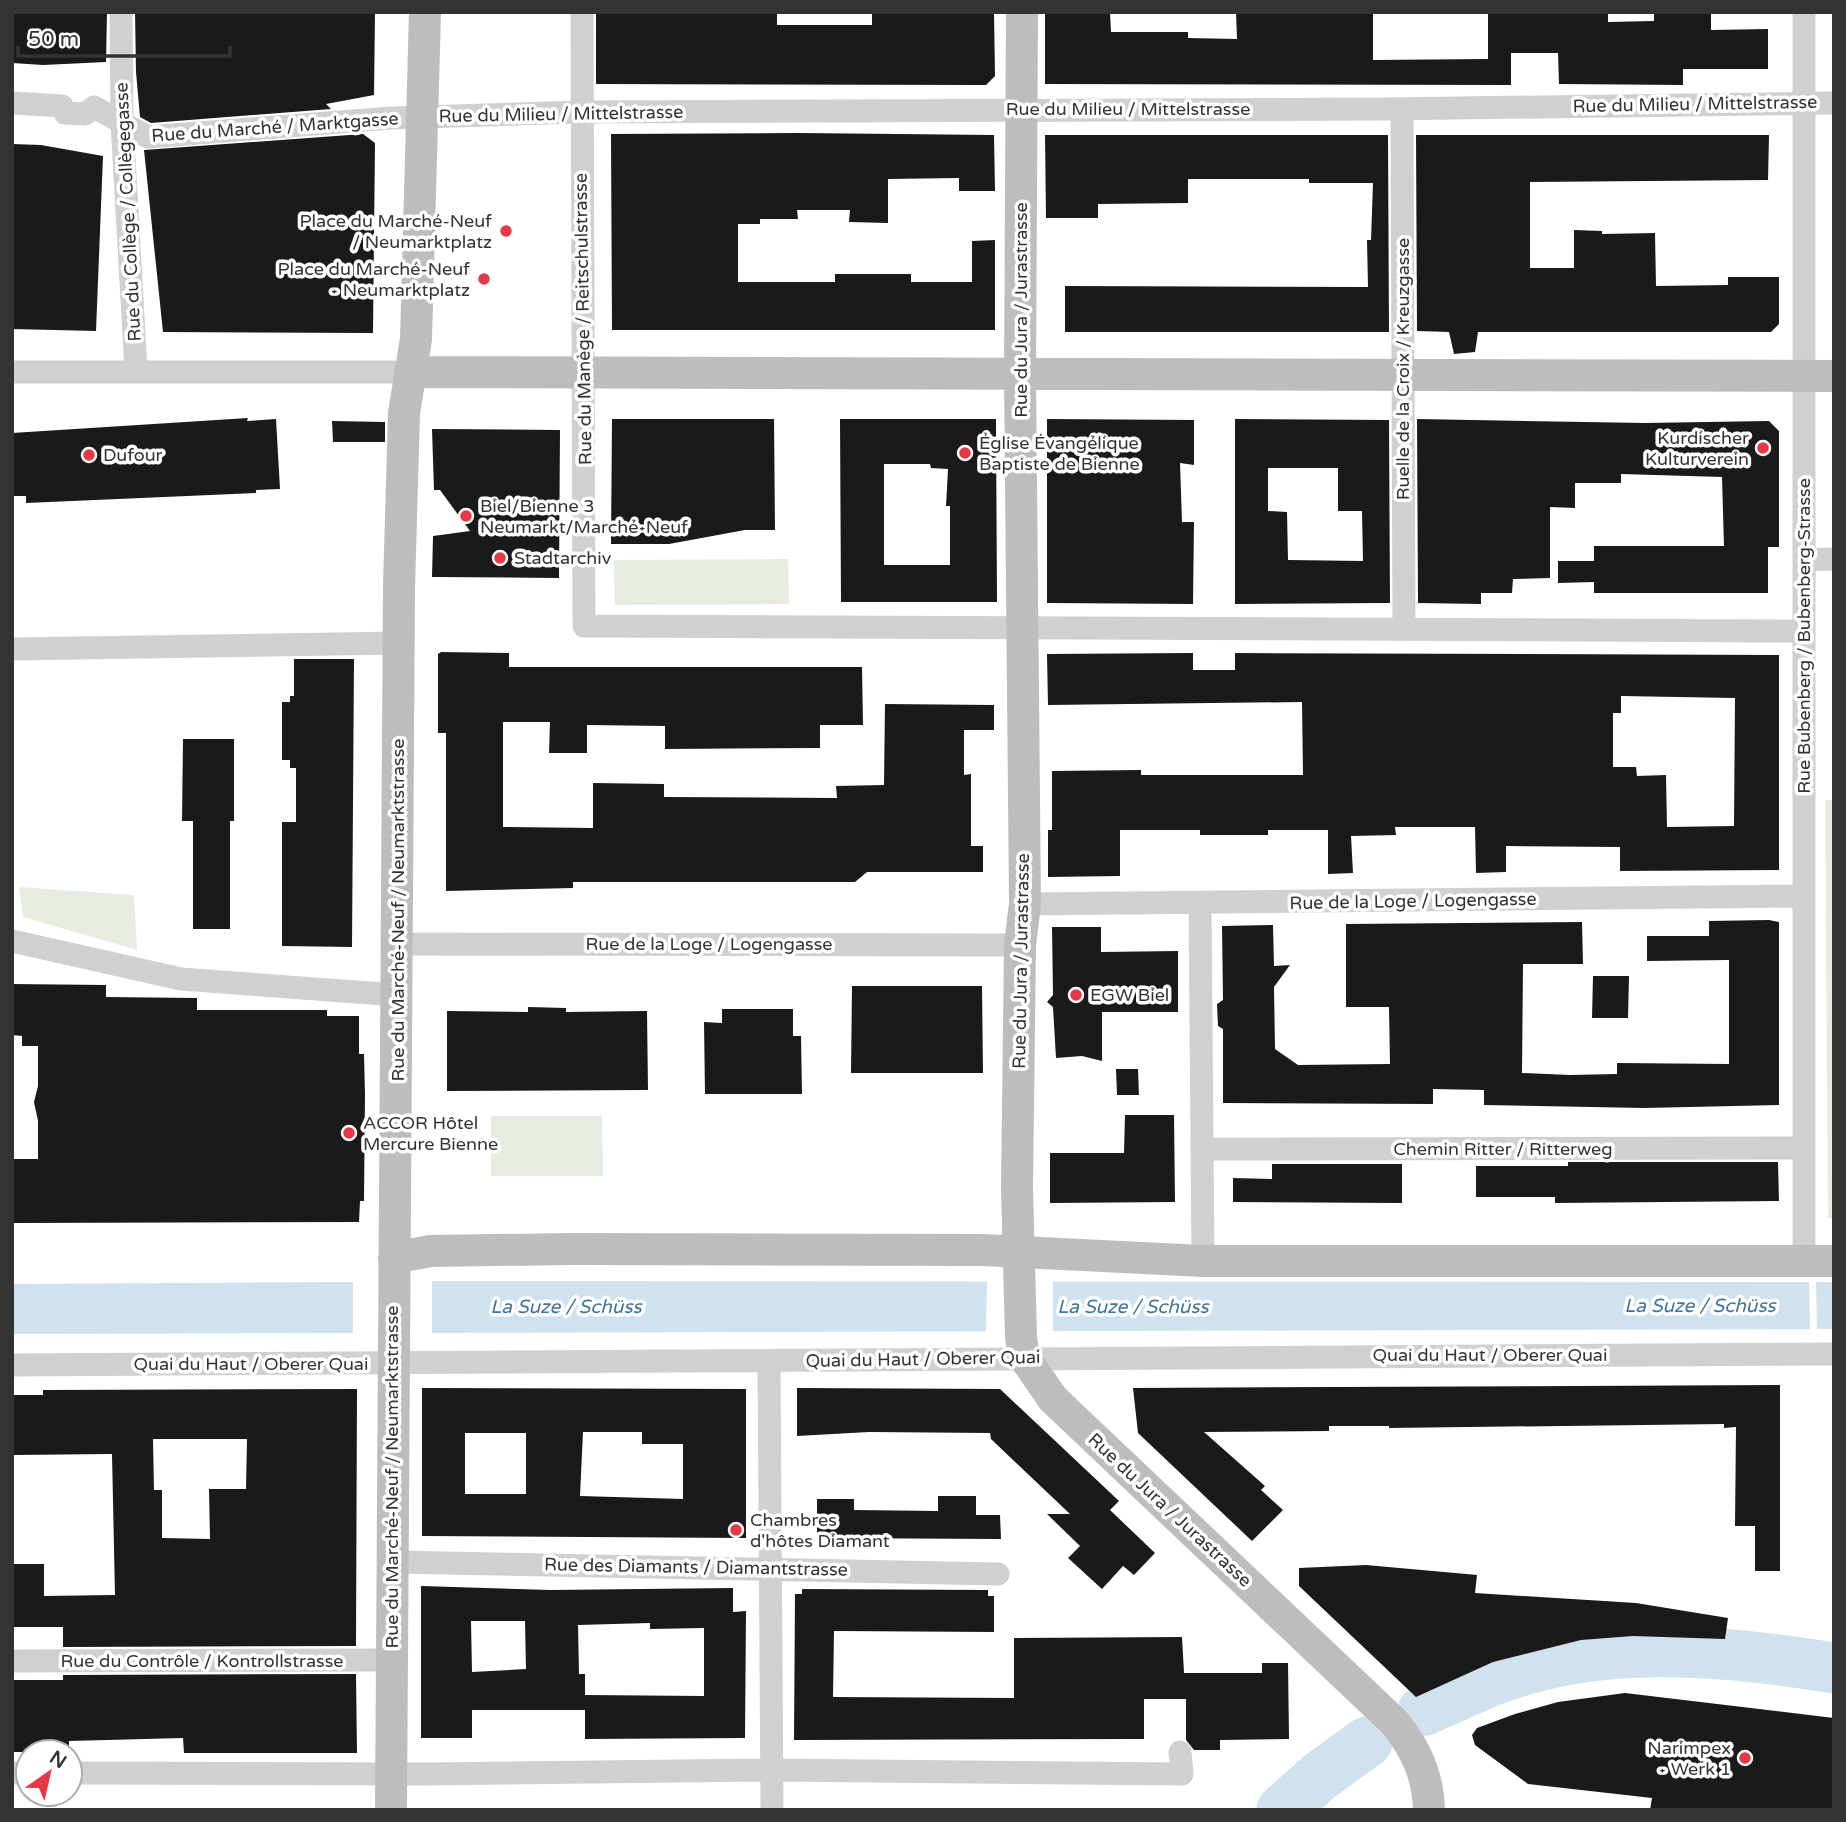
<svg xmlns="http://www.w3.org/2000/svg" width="1846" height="1822" viewBox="0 0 1846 1822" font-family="'Varela Round',sans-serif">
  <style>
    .green { fill: #e6ecdf }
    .water { fill: #cfe2ee }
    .pier { fill: #fff }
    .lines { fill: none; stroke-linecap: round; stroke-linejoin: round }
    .river { stroke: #cfe2ee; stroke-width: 51 }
    .building { fill: #1a1a1a; fill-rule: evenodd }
    .street { stroke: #d0d0d0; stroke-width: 23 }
    .secondary { stroke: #bdbdbd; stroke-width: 32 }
    .poi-dot { fill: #e63946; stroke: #fff; stroke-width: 2.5 }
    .labels { text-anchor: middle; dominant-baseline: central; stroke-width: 7; stroke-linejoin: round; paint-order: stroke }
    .street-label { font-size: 18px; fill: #333; stroke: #fff }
    .poi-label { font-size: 18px; fill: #333; stroke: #fff; text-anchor: start }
    .water-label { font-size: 19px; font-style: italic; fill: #3f7597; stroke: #fff }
  </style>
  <rect width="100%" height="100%" fill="#fff"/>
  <!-- green -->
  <path class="green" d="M788,559l1,45 -174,1 -1,-45z
    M1825,800h9v418h-6z
    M19,887l115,8 3,55 -114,-33z
    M491,1116h111l1,60h-112z"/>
  <!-- water -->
  <path class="water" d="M432,1281l1402,1v47l-1402,4z
    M353,1282v51l-341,1v-50z"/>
  <!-- pier -->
  <path class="pier" d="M986,1278h68l3,3 -4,1v50h5l-1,3h-71l1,-54 -4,-2z
    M1809,1278h7l1,55h-7z"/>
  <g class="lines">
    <!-- river -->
    <path class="river" d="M1423,1711c34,-15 68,-32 104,-42 97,-28 209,-17 307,-1
      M1282,1810l38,-34 47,-34"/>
  </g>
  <!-- building -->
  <path class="building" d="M12,12h95l-1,50 -63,3 -31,-2z
    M135,12h240l-1,83 -48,9 5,5 -180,14 -11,-6 -4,-45z
    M596,12h181v13h95v-13h122l1,64 -9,9 -390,-1z
    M1045,12h65l1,20h77v6l49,1 -1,-27h137v48l115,-1v-47h120v10l46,-1v-9h57v18l57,-1v40h-85v16l-124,-1 -1,-31h-47v32l-466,-1z
    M798,133l196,2 1,56h-36v-13l-71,1v44l-39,-1 1,-12h-53l1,9h-38v5h-22v58h97v-8h76v8h61v-41l23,-1v90h-383l-1,-196z
    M363,134l12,9 -2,190 -210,-1 -19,-182z
    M1045,135h343l1,197h-324v-46l303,1 -1,-47h4l2,-57h-64v-4h-121v24l-90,1v14h-52z
    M1416,135h353l-1,45 -238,2v86h44v-38l28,1v3l53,-1 1,53 72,-1v-8h51v47l-8,8h-293l-3,20 -21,2 -5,-22 -32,-1z
    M12,144l29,1 62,11 -7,175 -84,-2z
    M248,418l-1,3 29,-2 4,70 -24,1v3l-230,10v-7h-14v-63z
    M612,419h162l1,111h-30l-76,14h-58z
    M840,419h156l1,183h-156zM884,464h46l1,4 17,1 -2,37h4v59h-66z
    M1047,419l147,1v45l-14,-2 2,59h12l-1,82 -146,-1z
    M1235,419l154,1 1,183 -155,1zM1268,468h70v43h24l1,50 -75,-1 -1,-48 -19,-1z
    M1417,419l228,4 124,-2 10,10v116h-11v46h-174v-11l-36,1v-22h36v-15h130l-2,-69 -101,-3v9h-46v25l-25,-1v71l-37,1 -1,14h-31v11l-63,-1z
    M332,421l53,1v20h-52z
    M432,429l128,1 -1,148 -127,-1 1,-41 37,-5 -30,-41h-6z
    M441,652l68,1v14h353l1,58h-43v23l-155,1v-23l-78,-1v28h-38l1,-31h-47v105l90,1v-45l71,1v13l173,1 -1,-12 48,-1 1,-81 109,1v25h-30v45l7,-1v72h12v26h-116l-12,10h-282v6l-127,3v-158h-8v-79z
    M1193,653v17h42v-17l544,2v215l-159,1v-24l-114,-1v26l-30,1 -1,-46h-80l1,8 -45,1 2,37 -25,1v-44h-60v5h-68v-5h-80v46l-72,1v-47h4v-59l89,-1v5h162l-1,-73 -254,3 -1,-51zM1621,696l114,2 -1,128 -67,1 -1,-52 -29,1 -1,-9h-23v-54h8z
    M294,659h60l-2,288 -70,-1v-124h14v-54h-6v-8h-8v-58h8v-6h4z
    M183,739h51v82h-4v108h-37v-108h-11z
    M1769,920l10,2v183l-135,3 -160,-3v-15l-51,-1v15l-210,-1v-74l-5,-3 -1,-22 6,-4 -1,-74 51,-1 1,41 16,-1 -16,22 1,62 23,16 92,-1 -1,-57h-43v-83l236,-2 1,42h-60l-1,109 48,2 47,-1v-11l112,1v-104l-82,1v-25h62v-15z
    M1052,927h49v25l77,-1v61h-76v49l-20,-5 -26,2 -3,-51 -6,-5 6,-7z
    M1593,976h36l-1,42h-36z
    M12,984l94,1v12l91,1v12h130v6h32v38h5l1,40 -1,107h-4l-1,21 -347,1v-64h26v-38l-4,-19 4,-16v-40h-16v-10l-10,-1z
    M852,986h130l1,87h-132z
    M528,1007l38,1v4l81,-1 1,79 -201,1v-80l81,1z
    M722,1009h71v27h8l1,58h-97l-1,-72 18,1z
    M1116,1069h22l1,26h-22z
    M1125,1115h49l1,87 -125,1v-50h74z
    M1568,1162h210l1,39 -224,2v-6h-79v-31h92z
    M1272,1164h130v39l-169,-1v-24l39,1z
    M1780,1385v186h-25v-45h-20l1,-99 -12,1v-4l-335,4v-2h-60v5l-125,1 61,54 -4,4 22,20 -31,31 -114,-108 -5,-45z
    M422,1388l324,1v149l-324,-2zM583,1432h59v12h41v55l-103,-3zM465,1433h61v61h-61z
    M797,1388l203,1 119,112 -9,9 45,43 -21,22 -11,-9 -21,23 -34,-31 12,-12 -33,-32h23l-79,-75 -1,-6 -121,-1 -72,4z
    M357,1389l-1,257 -293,1v-20h-51v-63h32v32l71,-1 -3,-141 -100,1v-60h31v-5zM153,1439h94l-1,50h-37l1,50 -48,-1v-48h-8z
    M938,1496h38v19h24l1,24 -184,-1v-39h37v11l84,1z
    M1366,1565l111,10 -2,18 161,10 92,15 -3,21 -92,-3 -52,4 -88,22 -77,35 -117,-111v-18z
    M421,1586l130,4 182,-2v24l13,-1 -1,127 -160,1v-29h-113v28h-51zM471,1621h54l1,48 -54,3zM650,1623v6l54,-1v68l-119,-1v-21h-6l-1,-49z
    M802,1589l186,1v6h6v36l-160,-1 -1,66 181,1v-60l168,-1 2,36h78v-10h26l1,76 -69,1v10h-26l-8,-10v-41h-42v40l-350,1 1,-146h7z
    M356,1674l1,79h-173l-1,-15 -114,3v11h-57v-72h51v-5z
    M1625,1693l209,25v92h-184l2,-12 -124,-14 -53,-39 -3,-10 5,-7 38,-14 43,-12z"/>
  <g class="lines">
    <!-- street -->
    <path class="street" d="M121,12l1,110 14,248
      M582,12l2,614 1220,5
      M1804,12v1249
      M12,103l50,3 3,7 20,1 9,-7 54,30 243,-19 190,-6 804,-3 449,-6
      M1402,109l2,520
      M12,372h398
      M1804,560l30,-1
      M12,649l387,-6
      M1025,904l777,-8
      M1200,904l3,357
      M12,941l169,38 216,16
      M398,944l622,1
      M1202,1149l602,-1
      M769,1362l3,448
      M12,1365l1822,-11
      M393,1562l605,12
      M12,1661l379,-1
      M12,1773h16
      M70,1773l354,1 348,-4 410,4 -2,-22"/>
    <!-- secondary -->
    <path class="secondary" d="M1022,12l-2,363 5,529 -5,41 -3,243 4,149 3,20 29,42 341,323c22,27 34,53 35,88
      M410,372l1424,4
      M394,1258l36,-7 141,-2 411,1 221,11h631
      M391,1810l8,-1223 5,-174 12,-74 9,-327"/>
  </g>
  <!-- markers -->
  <g class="poi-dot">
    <circle cx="506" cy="231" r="7"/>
    <circle cx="484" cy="279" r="7"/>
    <circle cx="1763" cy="448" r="7"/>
    <circle cx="965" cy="453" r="7"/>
    <circle cx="89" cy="455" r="7"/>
    <circle cx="466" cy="516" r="7"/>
    <circle cx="500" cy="558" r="7"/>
    <circle cx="1076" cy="995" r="7"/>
    <circle cx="349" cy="1133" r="7"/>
    <circle cx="736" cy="1530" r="7"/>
    <circle cx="1745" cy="1758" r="7"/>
  </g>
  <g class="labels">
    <!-- street labels -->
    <g class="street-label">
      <text transform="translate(1695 104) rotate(-1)">Rue du Milieu / Mittelstrasse</text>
      <text x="1128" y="109">Rue du Milieu / Mittelstrasse</text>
      <text transform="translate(561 114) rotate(-1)">Rue du Milieu / Mittelstrasse</text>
      <text transform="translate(275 127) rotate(-4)">Rue du Marché / Marktgasse</text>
      <text transform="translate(128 212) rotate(-93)">Rue du Collège / Collègegasse</text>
      <text transform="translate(1021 310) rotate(-90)">Rue du Jura / Jurastrasse</text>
      <text transform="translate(583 319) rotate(-91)">Rue du Manège / Reitschulstrasse</text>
      <text transform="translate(1403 369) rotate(-90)">Ruelle de la Croix / Kreuzgasse</text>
      <text transform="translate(1804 636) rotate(-90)">Rue Bubenberg / Bubenberg-Strasse</text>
      <text transform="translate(1413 901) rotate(-1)">Rue de la Loge / Logengasse</text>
      <text transform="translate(398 910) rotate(-90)">Rue du Marché-Neuf / Neumarktstrasse</text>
      <text x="709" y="944">Rue de la Loge / Logengasse</text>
      <text transform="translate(1021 961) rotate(-89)">Rue du Jura / Jurastrasse</text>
      <text x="1503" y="1149">Chemin Ritter / Ritterweg</text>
      <text x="1490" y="1355">Quai du Haut / Oberer Quai</text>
      <text transform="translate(923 1359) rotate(-1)">Quai du Haut / Oberer Quai</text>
      <text x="251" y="1364">Quai du Haut / Oberer Quai</text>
      <text transform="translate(392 1477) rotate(-90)">Rue du Marché-Neuf / Neumarktstrasse</text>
      <text transform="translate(1170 1510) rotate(43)">Rue du Jura / Jurastrasse</text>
      <text transform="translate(696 1567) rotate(1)">Rue des Diamants / Diamantstrasse</text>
      <text x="202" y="1661">Rue du Contrôle / Kontrollstrasse</text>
    </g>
    <!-- poi labels -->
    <g class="poi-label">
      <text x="492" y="221" text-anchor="end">Place du Marché-Neuf<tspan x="492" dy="21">/ Neumarktplatz</tspan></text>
      <text x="470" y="269" text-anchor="end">Place du Marché-Neuf<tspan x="470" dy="21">- Neumarktplatz</tspan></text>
      <text x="1749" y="438" text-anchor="end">Kurdischer<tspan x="1749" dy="21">Kulturverein</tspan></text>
      <text x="979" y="443">Église Évangélique<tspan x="979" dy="21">Baptiste de Bienne</tspan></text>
      <text x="103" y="455">Dufour</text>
      <text x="480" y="506">Biel/Bienne 3<tspan x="480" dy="21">Neumarkt/Marché-Neuf</tspan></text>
      <text x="514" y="558">Stadtarchiv</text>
      <text x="1090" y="995">EGW Biel</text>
      <text x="363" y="1123">ACCOR Hôtel<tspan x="363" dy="21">Mercure Bienne</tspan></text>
      <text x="750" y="1520">Chambres<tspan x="750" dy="21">d'hôtes Diamant</tspan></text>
      <text x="1731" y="1748" text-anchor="end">Narimpex<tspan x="1731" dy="21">- Werk 1</tspan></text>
    </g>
    <!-- water labels -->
    <g class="water-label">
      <text x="1700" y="1306">La Suze / Schüss</text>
      <text x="566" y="1307">La Suze / Schüss</text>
      <text x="1133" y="1307">La Suze / Schüss</text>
    </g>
  </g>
  <!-- border -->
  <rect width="1846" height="1822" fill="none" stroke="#333333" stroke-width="28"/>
  <!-- north arrow -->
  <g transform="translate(49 1773) rotate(34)"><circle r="33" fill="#ffffff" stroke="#adadad" stroke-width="2"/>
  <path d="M0-5L12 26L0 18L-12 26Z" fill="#e63946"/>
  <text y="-10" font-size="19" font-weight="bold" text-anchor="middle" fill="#333333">N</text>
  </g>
  <!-- scale -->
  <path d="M18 46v10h212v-10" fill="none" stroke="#333333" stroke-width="3.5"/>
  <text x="28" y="46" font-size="21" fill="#333333" stroke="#ffffff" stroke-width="5" paint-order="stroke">50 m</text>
</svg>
